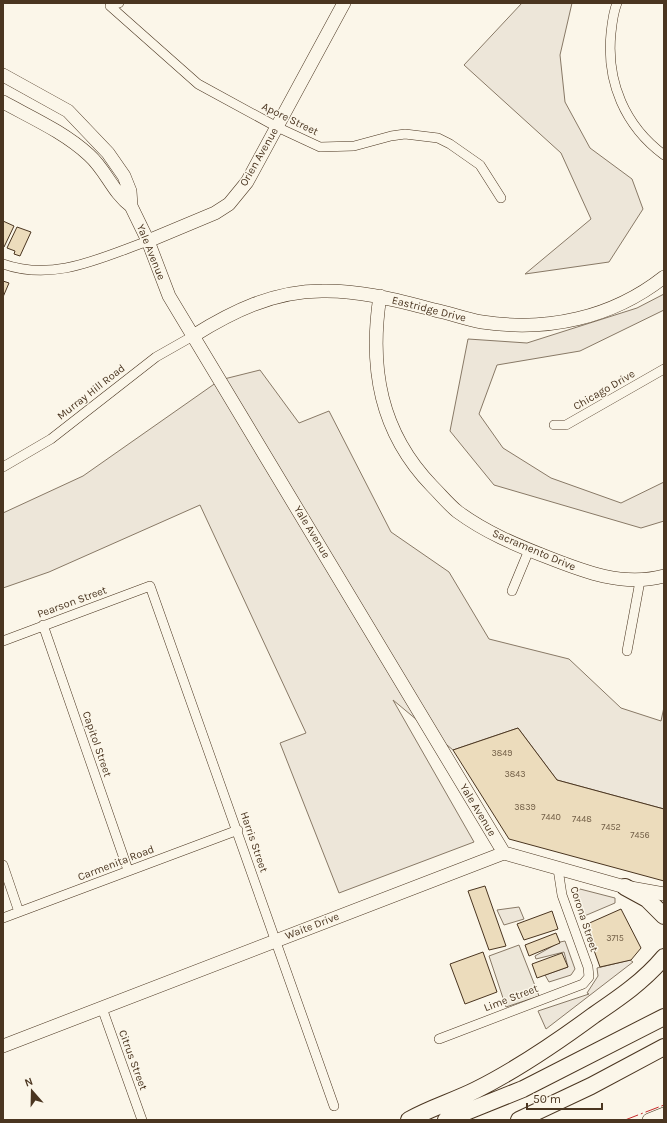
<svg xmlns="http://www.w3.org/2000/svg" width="667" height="1123" viewBox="0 0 667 1123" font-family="Karla,sans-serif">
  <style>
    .green { fill: #ede6d9; stroke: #887966 }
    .parking { fill: #ede7d9; stroke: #887966 }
    .building { fill: #ecdcbc; stroke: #4a3520 }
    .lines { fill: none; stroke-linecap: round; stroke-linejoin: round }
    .street-casing { stroke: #4a3520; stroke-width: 10 }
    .secondary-casing { stroke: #4a3520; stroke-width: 14 }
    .highway-casing { stroke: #4a3520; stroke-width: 18 }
    .street { stroke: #fbf6e9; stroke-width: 9 }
    .secondary { stroke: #fbf6e9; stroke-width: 13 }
    .highway { stroke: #fbf6e9; stroke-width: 16 }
    .power { stroke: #c62828; stroke-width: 1; stroke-dasharray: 14 3 2 3; stroke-linecap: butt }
    .labels { text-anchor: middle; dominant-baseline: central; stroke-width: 3; stroke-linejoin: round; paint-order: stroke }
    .number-label { font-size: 9px; fill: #725f47 }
    .street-label { font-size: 11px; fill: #4a3520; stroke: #fbf6e9 }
  </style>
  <rect width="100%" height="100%" fill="#fbf6e9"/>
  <!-- green -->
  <path class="green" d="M522,3h50l-12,52 5,47 25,46 42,31 11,30 -34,53 -84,12 66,-55 -30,-66 -97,-88z
    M664,294v16l-84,41 -83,14 -18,49 24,34 48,30 70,25 43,-21v39l-23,7 -147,-43 -44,-54 18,-92 59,4 110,-35z
    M260,370l39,53 30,-12 62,121 58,40 40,67 80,20 52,49 40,13 3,-14v102l-107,-29 -39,-52 -65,22 -60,-50 81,142 -135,51 -59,-150 26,-10 -106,-228 -151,67 -46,16v-75l80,-37 137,-96z
    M580,889l35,9v5l-33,14 -8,-20z
    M519,907l5,12 -20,6 -7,-15z
    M565,941l10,28 -4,6 -22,7 -4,-7 23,-8 -4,-15 -28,7 -1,-3 25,-14z
    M630,960l3,2 -87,67 -8,-18 51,-17 -2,-1 11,-17 -1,-8z"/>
  <!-- parking -->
  <path class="parking" d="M519,945l20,51 -33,11 -17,-51z"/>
  <!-- building -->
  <path class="building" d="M3,221l11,5 -10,21h-1z
    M17,227l14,5 -11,24 -6,-2 1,-3 -8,-3z
    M3,281l6,2 -6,14z
    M518,728l39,52 107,29v72l-155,-42 -56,-89z
    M485,886l21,60 -17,4 -21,-59z
    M621,909l20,39 -10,12 -31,7 -15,-42z
    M552,911l6,18 -34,11 -7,-16z
    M556,933l4,10 -31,13 -4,-11z
    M483,952l14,40 -32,12 -15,-40z
    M562,953l6,14 -31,11 -5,-14z"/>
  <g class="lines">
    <defs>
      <path id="street" d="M119,3l-9,3 88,78 79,43 43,20 34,-1 37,-10 14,-2 33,4 12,6 30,21 21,33
        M617,3c-4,10 -5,20 -6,30 -5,49 14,93 53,122
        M3,264c51,18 97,-6 145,-23
        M554,425h12l98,-56
        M3,467l48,-28 105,-82 37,-21
        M512,591l17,-41
        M43,625l85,245
        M3,641l147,-55 184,520
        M627,651l13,-70
        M3,865l16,47
        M3,918l235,-88
        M102,1008l40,112
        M439,1039l144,-55 6,-7 -1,-10 -26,-72 -4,-26"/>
      <path id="secondary" d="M3,75l65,36 40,42 16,23 6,15 1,15 17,35 21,55 335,557
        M3,102c29,16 61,30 86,53 17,15 24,38 42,51
        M148,241l67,-28 14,-9 18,-22 97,-179
        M380,296c-11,72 0,136 52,190 9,9 17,19 26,26 27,20 58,33 89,45 38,15 76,30 117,19
        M193,336c40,-25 81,-45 129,-45 43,-1 84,12 125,22 11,3 23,7 35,9 65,10 130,-4 182,-45
        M3,1046l501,-193 121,34 39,7
        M649,1120l15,-6"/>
      <path id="highway" d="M625,887l22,12 17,17
        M409,1120c21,-12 45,-19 67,-30 42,-21 80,-47 118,-75 25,-17 50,-34 70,-58
        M446,1120l77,-31 141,-72
        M519,1120l72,-34 73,-39"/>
    </defs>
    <!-- street casing -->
    <use href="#street" class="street-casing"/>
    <!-- secondary casing -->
    <use href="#secondary" class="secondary-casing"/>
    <!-- highway casing -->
    <use href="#highway" class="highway-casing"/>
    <!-- street -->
    <use href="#street" class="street"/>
    <!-- secondary -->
    <use href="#secondary" class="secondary"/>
    <!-- highway -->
    <use href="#highway" class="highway"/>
    <!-- power -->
    <path class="power" d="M625,1120l39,-15"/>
  </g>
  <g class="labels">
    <!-- number labels -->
    <g class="number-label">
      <text x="502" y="753">3849</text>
      <text x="515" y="774">3843</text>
      <text x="525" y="807">3839</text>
      <text x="551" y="817">7440</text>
      <text x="582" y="819">7448</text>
      <text x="611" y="827">7452</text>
      <text x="640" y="835">7456</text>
      <text x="615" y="938">3715</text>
    </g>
    <!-- street labels -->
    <g class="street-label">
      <text transform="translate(290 119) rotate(26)">Apore Street</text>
      <text transform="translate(259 157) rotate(-60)">Orien Avenue</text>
      <text transform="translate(151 252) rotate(68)">Yale Avenue</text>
      <text transform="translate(429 309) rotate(14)">Eastridge Drive</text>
      <text transform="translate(604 390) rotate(-30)">Chicago Drive</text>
      <text transform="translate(91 392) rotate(-38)">Murray Hill Road</text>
      <text transform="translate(312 532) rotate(59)">Yale Avenue</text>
      <text transform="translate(534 550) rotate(23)">Sacramento Drive</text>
      <text transform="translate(72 602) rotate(-20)">Pearson Street</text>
      <text transform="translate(97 744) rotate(71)">Capitol Street</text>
      <text transform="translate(478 810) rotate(59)">Yale Avenue</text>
      <text transform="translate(254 842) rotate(71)">Harris Street</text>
      <text transform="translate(116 863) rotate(-21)">Carmenita Road</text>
      <text transform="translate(584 919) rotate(72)">Corona Street</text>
      <text transform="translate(312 926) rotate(-21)">Waite Drive</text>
      <text transform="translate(511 998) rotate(-21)">Lime Street</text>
      <text transform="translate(133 1060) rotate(70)">Citrus Street</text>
    </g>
  </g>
  <!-- border -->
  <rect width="667" height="1123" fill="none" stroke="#4a3520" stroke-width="8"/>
  <!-- north arrow -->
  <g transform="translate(32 1091) rotate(340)" stroke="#fbf6e9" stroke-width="3" paint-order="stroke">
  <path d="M0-3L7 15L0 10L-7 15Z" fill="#4a3520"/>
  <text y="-6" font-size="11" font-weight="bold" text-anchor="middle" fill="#4a3520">N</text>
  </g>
  <!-- scale -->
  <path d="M527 1103v6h75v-6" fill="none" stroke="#4a3520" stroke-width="2"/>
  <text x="533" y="1103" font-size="12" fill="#4a3520" stroke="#fbf6e9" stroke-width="3" paint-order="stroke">50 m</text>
</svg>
